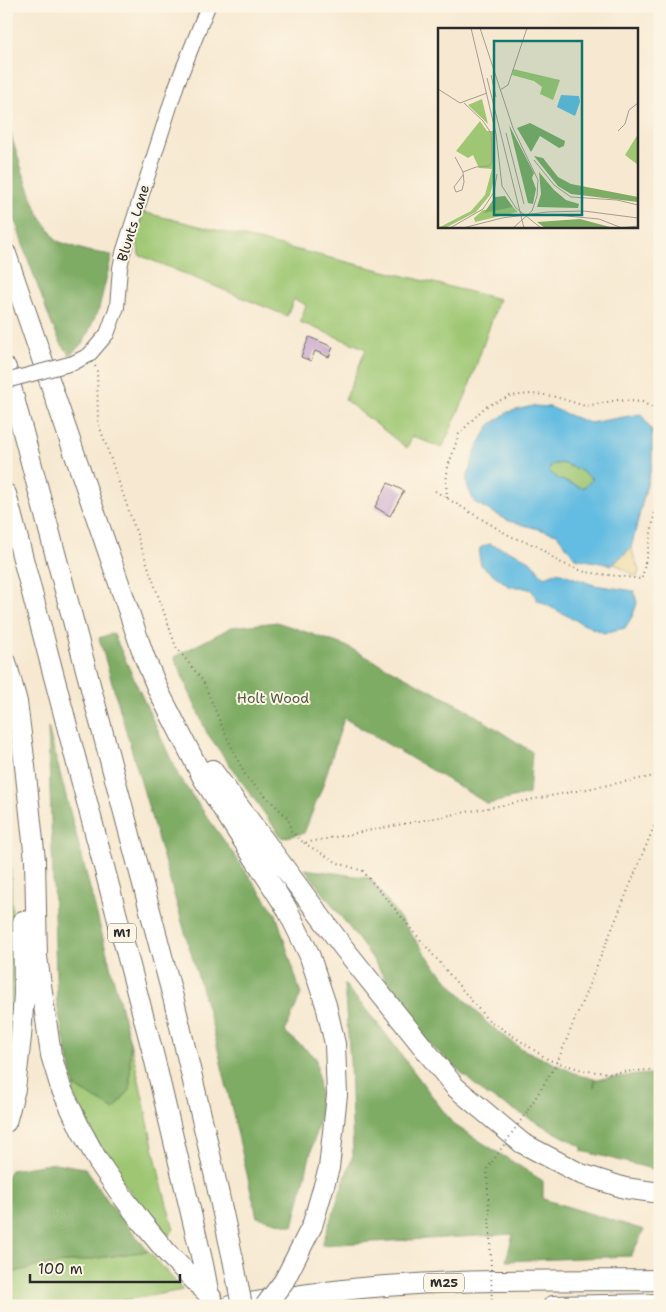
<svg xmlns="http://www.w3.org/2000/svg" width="666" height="1312" viewBox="0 0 666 1312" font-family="'Shantell Sans',sans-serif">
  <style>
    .green { fill: #9fc773; stroke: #65794f }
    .forest { fill: #7fac65; stroke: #556c48 }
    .sand { fill: #eeda9e; stroke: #8c8264 }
    .water { fill: #63bce1; stroke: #477486; fill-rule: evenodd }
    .building { fill: #c8a4cd }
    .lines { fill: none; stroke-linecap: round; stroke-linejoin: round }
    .minor-casing { stroke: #726e65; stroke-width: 16 }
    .highway-casing { stroke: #726e65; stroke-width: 22 }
    .path { stroke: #726e65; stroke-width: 2; stroke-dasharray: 1 4; stroke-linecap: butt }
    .minor { stroke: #fff; stroke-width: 14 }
    .highway { stroke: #fff; stroke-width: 20 }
    .minor-bridge-casing { stroke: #726e65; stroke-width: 16; stroke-linecap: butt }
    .highway-bridge-casing { stroke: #726e65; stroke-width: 22; stroke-linecap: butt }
    .path-bridge { stroke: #726e65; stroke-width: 2; stroke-dasharray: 1 4; stroke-linecap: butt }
    .minor-bridge { stroke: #fff; stroke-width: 14 }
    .highway-bridge { stroke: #fff; stroke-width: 20 }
    .labels { text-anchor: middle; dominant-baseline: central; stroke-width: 4; stroke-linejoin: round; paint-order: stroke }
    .shield { fill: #fcf5e5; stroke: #6a6863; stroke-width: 1 }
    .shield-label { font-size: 12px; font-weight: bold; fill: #2b2b2b }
    .street-label { font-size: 14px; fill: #2b2b2b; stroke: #fcf5e5 }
    .park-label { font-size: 14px; fill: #4e5a41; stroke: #fcf5e5 }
    .inset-road { fill: none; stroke: #a59d8f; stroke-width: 1 }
    .view { fill: #0f766e; fill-opacity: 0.15; stroke: #0f766e; stroke-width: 2.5 }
    .inset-edge { fill: none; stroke: #2b2b2b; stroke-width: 2.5 }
  </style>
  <rect width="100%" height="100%" fill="#fcf5e5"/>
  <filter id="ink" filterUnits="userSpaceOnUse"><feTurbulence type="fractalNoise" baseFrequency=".02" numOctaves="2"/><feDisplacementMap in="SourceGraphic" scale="10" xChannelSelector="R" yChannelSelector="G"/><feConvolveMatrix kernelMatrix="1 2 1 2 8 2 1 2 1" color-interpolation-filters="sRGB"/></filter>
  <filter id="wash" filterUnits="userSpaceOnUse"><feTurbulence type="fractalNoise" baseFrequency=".0096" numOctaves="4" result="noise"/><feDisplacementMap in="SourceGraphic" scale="20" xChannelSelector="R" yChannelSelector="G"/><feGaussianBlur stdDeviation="1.12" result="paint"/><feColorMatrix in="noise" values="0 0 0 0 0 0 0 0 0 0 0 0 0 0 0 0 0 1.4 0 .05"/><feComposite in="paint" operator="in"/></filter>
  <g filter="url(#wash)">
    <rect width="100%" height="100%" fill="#f7e9d1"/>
    <!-- green -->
    <path class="green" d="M142,212l357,87 -33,96 -24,53 -30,-12 -5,12 -62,-48 21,-51 -66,-27 6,-17 -12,-6 -7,17 -148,-61 -2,-19z
      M561,463l17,6 16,10 -11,9 -25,-9 -10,-7 3,-7z
      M6,776l4,58 3,129 -1,49 -6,36z
      M130,1042c16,62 25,126 44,187l-7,8 -40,-49 -30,-45 -24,-50 1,-7 40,24 16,-22z
      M148,1251l35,39 -91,16h-86v-32l29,-7z"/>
    <!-- forest -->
    <path class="forest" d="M6,119l16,51 16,43 19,28 30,10 25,4 -13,53 -15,34 -14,13 -8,-10 -10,-20 -27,-74 -14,-44 -5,-20z
      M277,622l69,24 118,62 68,44 -3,42 -41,10 -144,-86 -21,67 -19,48 -22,5 -75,-105 -33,-76 58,-30z
      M113,633l66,144 97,137 25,80 -16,38 31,26 5,53 -28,115 -36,-9 -44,-189 -114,-390z
      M48,727l82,315v46l-16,22 -40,-24 -17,-81z
      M305,869l65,9 64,87 53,58 33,25 61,28 14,2 -1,9 2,-8 64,-6v98l-78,-20v-4l-97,-53 -60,-54 -55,-85z
      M344,984l35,41 74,99 90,57v18l101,31 -13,26 -125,5 7,-27 -191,11 31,-90 -3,-94z
      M55,1163l30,5 23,33 40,50 -113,16 -29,7v-97l5,-7z"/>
    <!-- sand -->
    <path class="sand" d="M631,548l5,15 3,7 -2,7 -23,-14z"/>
    <!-- water -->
    <path class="water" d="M533,406l17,1 26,11 14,5 51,-9 11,17v33l-21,84 -19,17 -37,-7 -18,-24 -48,-13 -35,-19 -8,-20 9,-31 15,-26 18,-13zM561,463l17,6 15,10 -10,9 -25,-9 -9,-8 2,-6z
      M489,544c11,4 37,11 45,21 5,5 4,8 11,12l13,-5 36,13 40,6 3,12 -4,12 -8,13 -21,5 -19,-8 -48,-25 -5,-10 -11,-3h-11l-29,-22 -2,-10 1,-7z"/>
    <g id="blocks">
      <!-- building -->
      <path class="building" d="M309,337l24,10 -4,10 -14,-6 -4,10 -10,-4z
        M388,483l16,8 -14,25 -15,-9z"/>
    </g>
  </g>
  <g filter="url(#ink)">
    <use href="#blocks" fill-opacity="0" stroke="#726e65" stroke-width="1"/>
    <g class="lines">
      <defs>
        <path id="minor" d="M73,363l16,-8 18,-21 10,-27 3,-39 3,-15 54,-169 31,-78"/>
        <path id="highway" d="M6,254l138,402 15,36 44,86 84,131 22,45 17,51 9,39 2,51 -8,73 -17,58
          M6,368l168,633 32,135 27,123
          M6,494l148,563 49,207 8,42
          M6,662l11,40 8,64 10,94 2,97 14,98 10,33 20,42 17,31 22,32 21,28 28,34 42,42
          M212,770l131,177 112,140 67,56 59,31 44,14 35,5
          M6,1122l9,-33 6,-52 3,-43 -1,-73
          M230,1306c57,-9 115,-18 172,-21 86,-6 172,-4 258,-5
          M553,1306l107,-2"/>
      </defs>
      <!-- minor casing -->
      <use href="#minor" class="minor-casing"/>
      <!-- highway casing -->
      <use href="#highway" class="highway-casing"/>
      <!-- path -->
      <path class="path" d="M95,366l2,3 1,53 78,225 27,34 20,48 23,48 42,41 3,13 13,12 356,-68
        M435,491l75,45 27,10 22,16 26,10 57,7 18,-93
        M447,498l-1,-16 2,-15 11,-33 26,-27 25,-11 21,-2 15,1 10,2 29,9 33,-6 24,2 15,8 3,7
        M304,843l34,20 25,8 123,147 63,42 37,11 24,2 50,-4
        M528,1110l29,-47 103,-251
        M490,1234l-3,-65 5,-7"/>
      <!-- minor -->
      <use href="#minor" class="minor"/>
      <!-- highway -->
      <use href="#highway" class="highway"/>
      <defs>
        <path id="minor-bridge" d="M6,381l67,-18"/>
        <path id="highway-bridge" d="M233,1259l9,47
          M265,1306l19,-25 28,-55"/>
      </defs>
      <!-- minor-bridge casing -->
      <use href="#minor-bridge" class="minor-bridge-casing"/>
      <!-- highway-bridge casing -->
      <use href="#highway-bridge" class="highway-bridge-casing"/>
      <!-- path-bridge -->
      <path class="path-bridge" d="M492,1162l36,-52
        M490,1234l2,72"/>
      <!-- minor-bridge -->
      <use href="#minor-bridge" class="minor-bridge"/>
      <!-- highway-bridge -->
      <use href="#highway-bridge" class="highway-bridge"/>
    </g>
  </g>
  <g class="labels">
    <!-- shield labels -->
    <g class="shield">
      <rect x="108" y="923.5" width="28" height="19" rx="4"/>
      <rect x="424" y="1273.5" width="40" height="19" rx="4"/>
    </g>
    <g class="shield-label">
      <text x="122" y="933">M1</text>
      <text x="444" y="1283">M25</text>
    </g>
    <!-- street labels -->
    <g class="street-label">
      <text transform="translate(133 223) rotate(-73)">Blunts Lane</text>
    </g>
    <!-- park labels -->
    <g class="park-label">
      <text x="273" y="698">Holt Wood</text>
    </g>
  </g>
  <!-- overview -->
  <g transform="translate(438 28)">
    <rect width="200" height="200" fill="#f7e9d1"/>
    <path d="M75,41l47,11 -7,20 -13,-6 2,-7 -8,-6 -22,-6zM44,71l6,25 -20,-19zM42,93l7,10h6l1,7 1,37 -5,20 -14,17 -31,16h-7l33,-17 14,-16 7,-26 -13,-1 -6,-13 -5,3 -12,-7zM200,106v31l-13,-10zM75,179l5,5 -43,10 -1,-4 9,-8z" fill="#9fc773"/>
    <path d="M92,95l35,18 -1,5 -5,2 -19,-12 -9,16 -14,-24zM71,97l25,48 -2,5 4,11 -3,15 -5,-1zM96,128l9,2 15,19 13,7 67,13v5l-67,-8 -13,-8zM101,144l15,18 12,10 13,4 -1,4 -41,-1 4,-13zM67,168l8,11 -29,6 11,-16zM142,191l30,8 -65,1 -8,-6z" fill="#7fac65"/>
    <path d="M123,67l18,1 1,6 -5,14 -18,-9z" fill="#63bce1"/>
    <path class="inset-road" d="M33,0l25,106 6,52 14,22 25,20M42,0l33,100 25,52 -1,16 -5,15 -19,17M53,47l5,22M49,50l37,150M0,61l22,14 27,-10M62,62l8,-5 19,-57M180,103l7,-7 4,-14 9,-7M68,105l18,71M17,129l8,15 1,10 -2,8 -6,2 -2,-5 9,-12M96,132l20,25 17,12 46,3 21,5M25,144l13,-5 13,-1 3,-4 -1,-29 -8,-12 -19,-18M118,187l43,4 23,9M12,200l33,-19 11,-17 3,-18M25,200l39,-10 45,-6 37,-1 54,7M181,200l19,-2"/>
    <path class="view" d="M56,13h88v174h-88z"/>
    <rect width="200" height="200" class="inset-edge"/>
  </g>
  <!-- margin -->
  <rect width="666" height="1312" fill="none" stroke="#fcf5e5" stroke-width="25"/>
  <!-- scale -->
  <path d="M30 1274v8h150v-8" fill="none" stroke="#2b2b2b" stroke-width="2.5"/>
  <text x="38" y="1274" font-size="15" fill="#2b2b2b" stroke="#fcf5e5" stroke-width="4" paint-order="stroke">100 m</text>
</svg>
